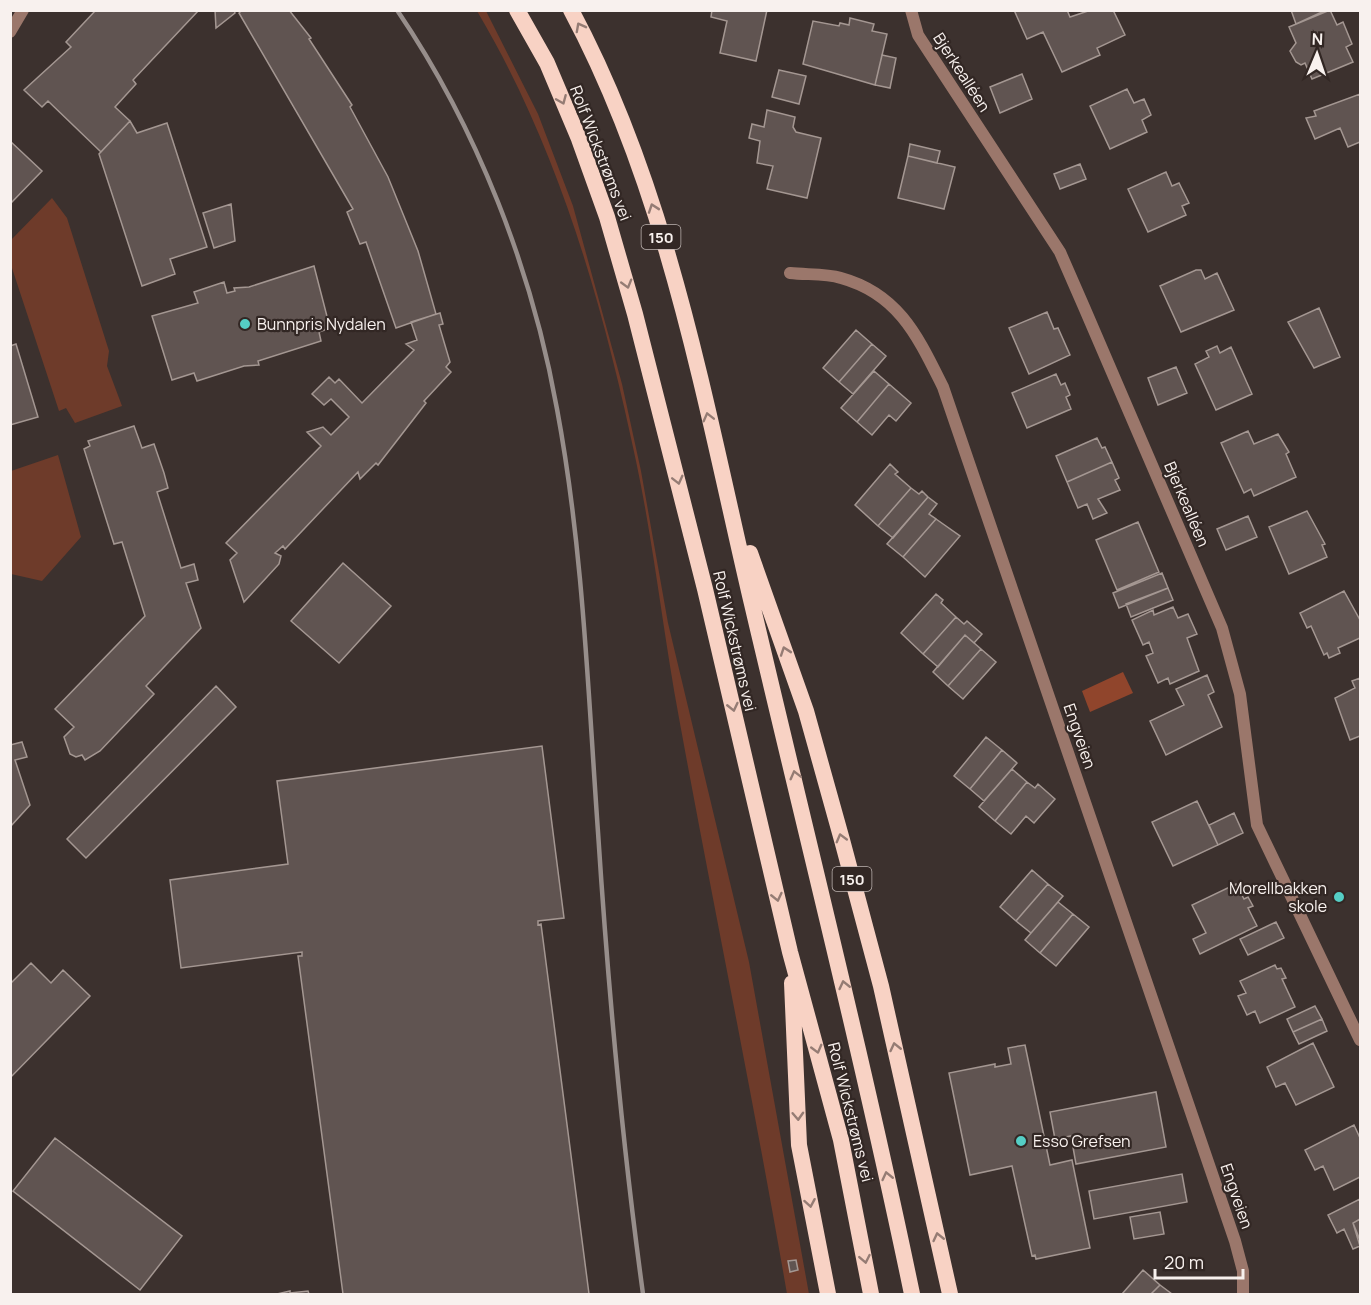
<svg xmlns="http://www.w3.org/2000/svg" width="1371" height="1305" viewBox="0 0 1371 1305" font-family="Manrope,sans-serif">
  <style>
    .green { fill: #6e3b2a }
    .water { fill: #90452c }
    .building { fill: #605451; stroke: #a49792; stroke-width: 1.5 }
    .lines { fill: none; stroke-linecap: round; stroke-linejoin: round }
    .minor { stroke: #9b776b; stroke-width: 12 }
    .trunk { stroke: #f8d2c4; stroke-width: 16 }
    .rail { stroke: #978e8b; stroke-width: 4.5 }
    .oneway { stroke: #957c74 }
    .poi-dot { fill: #55cec5; stroke: #322724; stroke-width: 2 }
    .labels { text-anchor: middle; dominant-baseline: central; stroke-width: 4.5; stroke-linejoin: round; paint-order: stroke }
    .shield { fill: #322724; stroke: #bdb4b1; stroke-width: 1.5 }
    .shield-label { font-size: 15px; font-weight: bold; fill: #f8f1ee }
    .street-label { font-size: 16px; fill: #f8f1ee; stroke: #322724 }
    .poi-label { font-size: 16px; fill: #f8f1ee; stroke: #322724; text-anchor: start }
  </style>
  <rect width="100%" height="100%" fill="#3c312e"/>
  <!-- green -->
  <path class="green" d="M477,11h9l52,103 35,92 49,178 19,87 27,152 81,339 60,332h-22c-33,-192 -73,-384 -108,-576 -16,-86 -25,-172 -43,-257 -33,-156 -77,-312 -159,-450z
    M52,198l15,20 42,133 -2,15 15,40 -47,17 -9,-15 -7,3 -48,-146v-25z
    M58,455l23,82 -39,44 -31,-7v-103z"/>
  <!-- water -->
  <path class="water" d="M1123,672l10,21 -43,19 -8,-21z"/>
  <!-- building -->
  <path class="building" d="M96,10h103l-66,70 3,4 -21,23 15,14 -29,31 -53,-51 -6,6 -18,-17 47,-43 -5,-5z
    M215,10h19l1,3 -19,15z
    M242,10h47l22,28 -2,1 43,66 -2,2 38,70 30,74 18,63 -40,14 -30,-86 -6,2 -13,-32 6,-3 -114,-196z
    M712,10h55l-11,51 -36,-8 7,-32 -16,-4z
    M1014,10h53l3,7 21,-7h22l12,25 -28,13 3,7 -38,17 -19,-40 -16,7z
    M1291,10h30l1,2 -26,12z
    M1330,10l7,15 6,-3 9,22 -6,3 7,15 -41,17 -7,-16 -4,2 -5,-3 -6,-11 6,-8 -7,-16z
    M850,18l24,6 -2,7 15,3 -12,51 -72,-21 10,-43 26,5 1,-3 9,2z
    M882,55l14,3 -6,30 -15,-3z
    M779,70l27,6 -7,28 -27,-7z
    M1022,74l10,25 -32,14 -10,-26z
    M1127,89l7,14 10,-4 7,16 -9,5 5,12 -37,17 -20,-43z
    M1360,94v48l-12,5 -8,-19 -25,11 -9,-21 10,-2 -2,-5z
    M767,110l28,7 -2,10 3,5 25,6 -14,60 -40,-9 6,-23 -16,-3 3,-22 -11,-3 3,-14 12,3z
    M130,121l7,12 30,-10 40,124 -37,12 5,15 -33,12 -43,-132z
    M10,141l32,30 -31,32h-1z
    M910,144l30,7 -3,12 -29,-7z
    M908,156l47,11 -11,42 -46,-11z
    M1080,164l6,15 -26,10 -6,-15z
    M1166,172l6,14 7,-3 10,20 -7,3 4,9 -38,17 -20,-43z
    M231,204l4,37 -21,7 -11,-35z
    M314,266l16,62 -11,4 2,9 -63,20 1,4 -15,1 -47,15 -3,-8 -22,7 -20,-64 46,-13 -4,-11 30,-10 3,11 8,-2 -1,-3 15,-1z
    M1196,270h5l4,9 12,-6 17,37 -53,22 -21,-46z
    M1319,308l21,49 -26,11 -26,-46z
    M1047,312l7,17 4,-1 12,27 -41,19 -20,-46z
    M440,313l3,11 -4,1 11,37 -4,5 5,5 -27,29 2,2 -48,62 -2,-2 -16,16 -2,-7 -73,77 -2,-3 -8,7 6,3 -2,8 -35,38 -14,-42 7,-7 -11,-10 95,-97 -14,-14 16,-5 8,8 18,-18 -18,-18 -7,6 -12,-11 17,-17 6,6 4,-4 23,24 52,-53 -8,-6 11,-4 -6,-18z
    M856,330l16,14 -33,38 -16,-14z
    M16,344l22,73 -28,8v-79z
    M872,344l14,12 -33,38 -14,-12z
    M1217,346l3,7 11,-6 21,47 -36,16 -21,-46 14,-7 -3,-6z
    M1176,367l11,26 -29,12 -10,-27z
    M874,371l15,13 -32,38 -16,-14z
    M1056,374l5,11 4,-2 5,12 -4,2 5,12 -44,19 -15,-35z
    M889,384l22,19 -15,18 -7,-6 -17,20 -15,-13z
    M134,426l8,22 12,-4 10,29 4,15 -11,4 24,76 13,-4 4,16 -12,3 15,45 -55,58 8,8 -54,57 -15,9 -3,-5 -6,2 -6,-3 -6,-17 10,-10 -19,-18 90,-93 -23,-74 -8,2 -30,-95 6,-3 -2,-5z
    M1248,431l6,13 24,-10 11,18 -3,2 10,23 -42,19 -3,-7 -7,4 -23,-50z
    M1097,438l5,10 3,-1 7,15 -45,20 -11,-26z
    M1112,462l7,16 -4,2 5,10 -22,9 9,14 -14,6 -6,-15 -9,4 -11,-26z
    M890,464l8,8 -3,2 16,14 -33,38 -23,-21z
    M911,488l8,6 3,-3 6,6 -35,41 -15,-12z
    M928,497l9,7 -8,10 7,5 -33,38 -16,-13z
    M1307,511l18,33 -3,1 5,12 -38,17 -20,-47z
    M1248,516l9,21 -31,13 -9,-21z
    M936,519l24,17 -35,41 -22,-20z
    M1138,522l21,50 -42,18 -21,-50z
    M343,563l48,43 -52,57 -48,-42z
    M1162,573l6,15 -49,20 -6,-15z
    M1168,588l5,12 -42,17 -5,-13z
    M1344,591l16,29v18l-22,10 2,5 -11,5 -2,-5 -3,2 -13,-29 -4,2 -7,-15z
    M936,594l7,6 -2,3 15,14 -33,37 -22,-21z
    M1173,607l5,11 10,-4 9,20 -10,4 12,33 -29,13 -2,-6 -10,5 -12,-27 7,-3 -4,-11 -6,3 -11,-25 21,-10 1,5z
    M956,617l8,7 3,-3 15,13 -8,9 -9,-8 -27,32 -15,-13z
    M965,635l16,14 -33,37 -15,-14z
    M981,649l15,13 -33,37 -15,-13z
    M1207,675l7,17 -6,3 14,32 -56,28 -16,-34 34,-16 -8,-16z
    M1360,678v58l-10,4 -15,-42 20,-10 -3,-7z
    M216,686l20,21 -150,151 -19,-19z
    M986,737l16,13 -32,39 -16,-13z
    M22,742l5,15 -12,3 15,45 -20,22v-82z
    M542,746l22,172 -26,3v4l3,-1 48,370h-246l-45,-338h4v-4l-121,16 -11,-88 118,-16 -11,-83z
    M1002,750l15,13 -33,38 -14,-12z
    M1012,769l15,13 -32,39 -16,-14z
    M1027,782l8,6 3,-4 17,15 -21,24 -8,-7 -15,18 -16,-13z
    M1197,801l21,44 -45,21 -21,-44z
    M1234,813l9,20 -25,12 -9,-20z
    M1032,870l16,14 -32,37 -16,-14z
    M1048,884l15,12 -32,37 -15,-12z
    M1236,884l8,15 4,-2 5,9 -5,2 9,18 -57,28 -7,-15 13,-6 -14,-28z
    M1058,902l15,12 -33,39 -15,-13z
    M1073,914l16,13 -33,39 -16,-13z
    M1276,922l8,16 -36,17 -8,-16z
    M31,963l20,20 12,-13 27,26 -80,82v-94z
    M1275,965l2,4 4,-1 5,10 -4,1 13,28 -35,16 -5,-12 -8,4 -9,-19 8,-3 -6,-12z
    M1315,1006l7,13 -29,13 -6,-13z
    M1322,1019l5,12 -28,13 -6,-12z
    M1313,1043l21,44 -38,18 -11,-22 -9,4 -9,-20z
    M1025,1045l25,120 22,-5 18,88 -54,11 -1,-4 -3,1 -20,-90 -42,9 -21,-102 46,-9v3l16,-3 -3,-16z
    M1156,1092l10,55 -90,17 -5,-28 -16,3 -5,-27z
    M1354,1125l6,13v39l-26,13 -11,-24 -8,4 -10,-20z
    M55,1138l127,98 -42,54 -127,-99z
    M1182,1174l5,28 -93,17 -5,-28z
    M1360,1199v20l-7,4 7,23 -7,3 -9,-20 -7,4 -9,-18z
    M1160,1212l4,22 -30,5 -4,-22z
    M1360,1219v21l-7,-17z
    M796,1260l2,10 -8,2 -2,-11z
    M1143,1270l17,15 -9,9h-29z
    M1160,1285l12,9h-21z
    M290,1291v2l18,-2 1,3h-32z"/>
  <g class="lines">
    <!-- minor -->
    <path class="minor" d="M911,10l7,25 142,217 24,55 138,321 18,66 17,131 103,215
      M10,32l13,-22
      M790,273c16,2 35,0 51,5 58,16 77,59 102,109l292,854 8,30v23"/>
    <!-- trunk -->
    <path class="trunk" d="M517,10l30,53 32,76 28,78 28,97 70,275 85,363 51,188 30,154
      M571,10c98,183 134,394 181,594 54,230 112,459 160,690
      M750,553l56,158 36,129 39,146 69,308
      M792,983l7,162 29,149"/>
    <!-- rail -->
    <path class="rail" d="M397,10c80,118 135,259 160,399 26,139 31,282 41,423 10,154 24,309 45,462"/>
  </g>
  <!-- one-way arrows -->
  <defs><path id="oneway-chevron" d="M-2-3.5L2.5 0L-2 3.5" fill="none" stroke-width="1.6" stroke-linecap="round" stroke-linejoin="round" transform="scale(1.5)"/></defs>
  <g class="oneway">
    <use href="#oneway-chevron" transform="translate(580 27) rotate(-118)"/>
    <use href="#oneway-chevron" transform="translate(562 100) rotate(67)"/>
    <use href="#oneway-chevron" transform="translate(653 208) rotate(-109)"/>
    <use href="#oneway-chevron" transform="translate(627 284) rotate(74)"/>
    <use href="#oneway-chevron" transform="translate(708 417) rotate(-104)"/>
    <use href="#oneway-chevron" transform="translate(678 480) rotate(76)"/>
    <use href="#oneway-chevron" transform="translate(785 651) rotate(-109)"/>
    <use href="#oneway-chevron" transform="translate(733 707) rotate(77)"/>
    <use href="#oneway-chevron" transform="translate(795 775) rotate(-104)"/>
    <use href="#oneway-chevron" transform="translate(841 838) rotate(-105)"/>
    <use href="#oneway-chevron" transform="translate(777 897) rotate(77)"/>
    <use href="#oneway-chevron" transform="translate(844 985) rotate(-103)"/>
    <use href="#oneway-chevron" transform="translate(895 1047) rotate(-103)"/>
    <use href="#oneway-chevron" transform="translate(817 1049) rotate(75)"/>
    <use href="#oneway-chevron" transform="translate(798 1116) rotate(87)"/>
    <use href="#oneway-chevron" transform="translate(887 1176) rotate(-103)"/>
    <use href="#oneway-chevron" transform="translate(810 1203) rotate(80)"/>
    <use href="#oneway-chevron" transform="translate(938 1237) rotate(-103)"/>
    <use href="#oneway-chevron" transform="translate(865 1259) rotate(79)"/>
  </g>
  <!-- markers -->
  <g class="poi-dot">
    <circle cx="245" cy="324" r="6"/>
    <circle cx="1339" cy="897" r="6"/>
    <circle cx="1021" cy="1141" r="6"/>
  </g>
  <g class="labels">
    <!-- shield labels -->
    <g class="shield">
      <rect x="641.5" y="225" width="39" height="24" rx="4.5"/>
      <rect x="832.5" y="867" width="39" height="24" rx="4.5"/>
    </g>
    <g class="shield-label">
      <text x="661" y="237">150</text>
      <text x="852" y="879">150</text>
    </g>
    <!-- street labels -->
    <g class="street-label">
      <text transform="translate(962 72) rotate(57)">Bjerkealléen</text>
      <text transform="translate(601 153) rotate(69)">Rolf Wickstrøms vei</text>
      <text transform="translate(1187 504) rotate(67)">Bjerkealléen</text>
      <text transform="translate(735 641) rotate(77)">Rolf Wickstrøms vei</text>
      <text transform="translate(1080 736) rotate(71)">Engveien</text>
      <text transform="translate(851 1112) rotate(76)">Rolf Wickstrøms vei</text>
      <text transform="translate(1237 1196) rotate(71)">Engveien</text>
    </g>
    <!-- poi labels -->
    <g class="poi-label">
      <text x="257" y="324">Bunnpris Nydalen</text>
      <text x="1327" y="888" text-anchor="end">Morellbakken<tspan x="1327" dy="18">skole</tspan></text>
      <text x="1033" y="1141">Esso Grefsen</text>
    </g>
  </g>
  <!-- border -->
  <rect width="1371" height="1305" fill="none" stroke="#f8f1ee" stroke-width="24"/>
  <!-- north arrow -->
  <g transform="translate(1317 54) rotate(2)" stroke="#322724" stroke-width="4.5" paint-order="stroke">
  <path d="M0-4.5L10 22L0 15L-10 22Z" fill="#f8f1ee"/>
  <text y="-9" font-size="16" font-weight="bold" text-anchor="middle" fill="#f8f1ee">N</text>
  </g>
  <!-- scale -->
  <path d="M1155 1269v9h88v-9" fill="none" stroke="#f8f1ee" stroke-width="3"/>
  <text x="1164" y="1269" font-size="18" fill="#f8f1ee" stroke="#322724" stroke-width="4.5" paint-order="stroke">20 m</text>
</svg>
